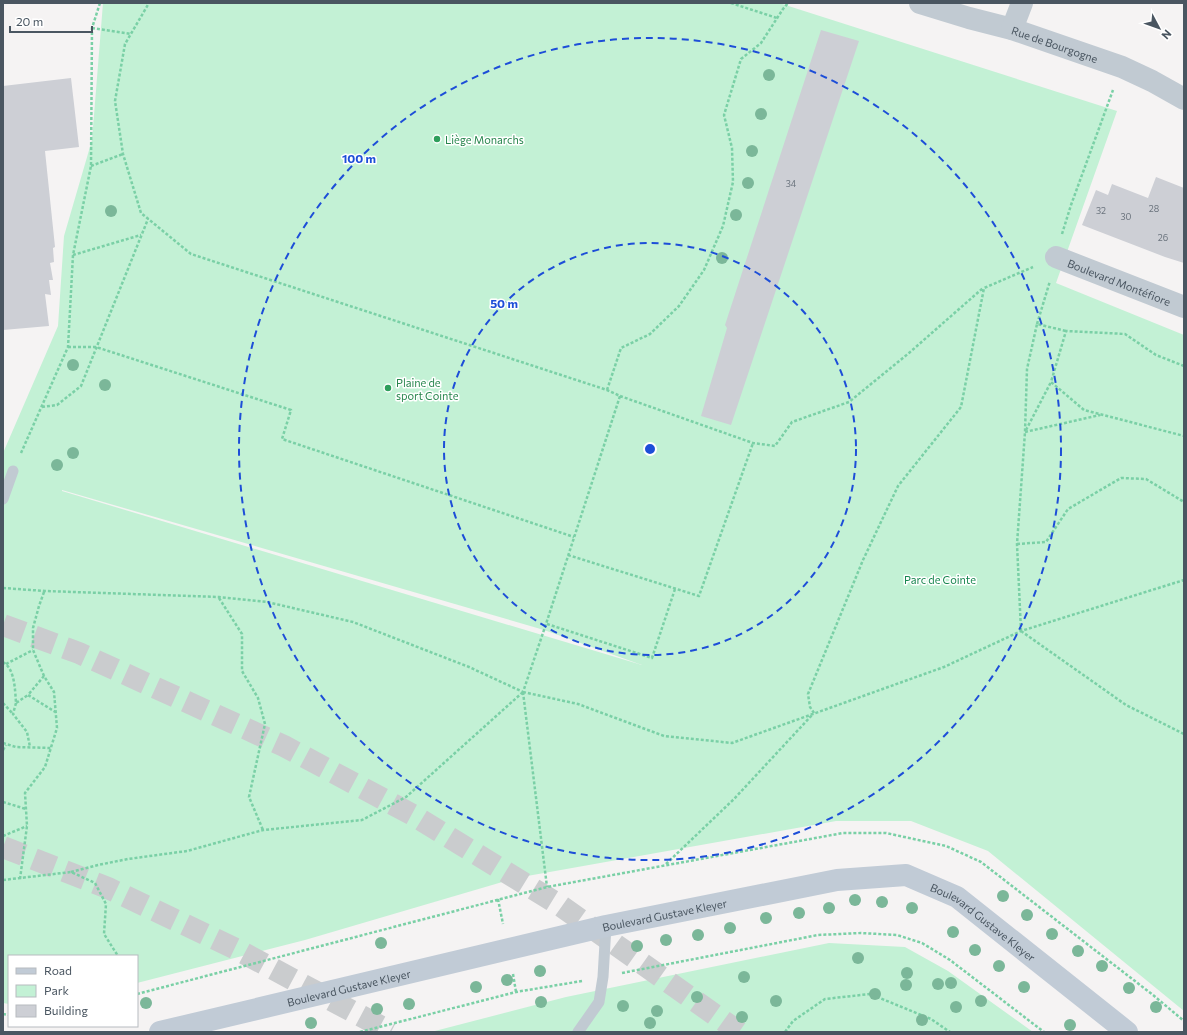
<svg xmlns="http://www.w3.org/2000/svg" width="1187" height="1035" viewBox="0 0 1187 1035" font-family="Commissioner,sans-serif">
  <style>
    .green { fill: #c3f1d5; fill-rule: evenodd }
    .building { fill: #cdcfd5 }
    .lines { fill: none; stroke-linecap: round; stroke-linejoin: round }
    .highway-tunnel { stroke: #caccce; stroke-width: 22; stroke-dasharray: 22 11; stroke-linecap: butt }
    .path { stroke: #7ad0a6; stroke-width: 2.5; stroke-dasharray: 3 2; stroke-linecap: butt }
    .lane { stroke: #c1cad2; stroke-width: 11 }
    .street { stroke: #c1cad2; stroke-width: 22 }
    .secondary { stroke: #c1cbd6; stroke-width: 22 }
    .tree { fill: #7bb799 }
    .ring { fill: none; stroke: #1d4ed8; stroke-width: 2; stroke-dasharray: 7 5 }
    .leisure-dot { fill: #2e9e5b; stroke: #fff; stroke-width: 1.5 }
    .labels { text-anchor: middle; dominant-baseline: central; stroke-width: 3; stroke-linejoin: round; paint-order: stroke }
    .number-label { font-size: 9px; fill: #6b747e }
    .street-label { font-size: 11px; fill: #4a5661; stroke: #fff }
    .leisure-label { font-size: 11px; fill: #27864d; stroke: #fff; text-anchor: start }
    .park-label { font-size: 11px; fill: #17864f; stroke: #fff }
    .centre { fill: #1d4ed8; stroke: #fff; stroke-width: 2 }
    .ring-label { font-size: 12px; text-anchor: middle; font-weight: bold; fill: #1d4ed8; stroke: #fff; stroke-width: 3; stroke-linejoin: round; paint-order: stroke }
  </style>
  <rect width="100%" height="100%" fill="#f5f3f3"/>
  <!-- green -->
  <path class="green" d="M103,3h676l338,108 -61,172 128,52v676l-196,-160 -77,-30h-75l-320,57 -211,62 -168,43v-27h-128v48l-6,-1v-550l55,-127 6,-90 28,-96zM62,490l482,140 98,35 -580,-174z
    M829,943l76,4 43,24 85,61h-602l135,-35z"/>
  <!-- building -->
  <path class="building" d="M821,30l38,11 -128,384 -30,-9 26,-88 -2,-3z
    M71,78l8,69 -34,4 10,96 -2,1 1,14 -4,1 3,17h-4l2,15 -6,-1 4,32 -46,4v-244z
    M1156,177l28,11v75l-19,-6 -83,-32 14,-35 12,5 4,-11 36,14z"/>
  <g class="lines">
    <!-- highway-tunnel -->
    <path class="highway-tunnel" d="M3,625l76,28 205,93 129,69 148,91 178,126
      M3,847l105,41 128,61 155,83"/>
    <!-- path -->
    <path class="path" d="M731,3l46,15
      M92,28l39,6
      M91,166l32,-12
      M1062,234l9,-29 42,-115
      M73,255l68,-20
      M1037,324l13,-43
      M68,347h28l195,63 -9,29 292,98
      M1184,366l-28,-11 -31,-21 -59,-3 -15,51 33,28 100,26
      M607,390l14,-42 29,-14 29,-28 25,-36 19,-44 10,-44 -1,-34 -8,-33 17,-56 20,-16 22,-34 5,-6
      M620,396l133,47 22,3 17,-24 57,-20 60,-49 74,-65
      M42,407l15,-2 24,-19 67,-167
      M1026,430l25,-48
      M1025,432l75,-17
      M21,453l47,-106 5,-92 18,-89 1,-138 8,-25
      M1017,544l29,-2 22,-33 53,-31 25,1 38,23
      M568,555l131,41 54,-153
      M3,588l42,3 174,6 48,5 86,20 116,45 54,25 23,-68 74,-228 -13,-6 -416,-136 -50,-41 -18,-59 -8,-53 10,-57 24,-41
      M219,598l23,36v37l16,27 7,26 -16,73 14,33
      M547,624l105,34 23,-69
      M1021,631l-4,-87 8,-112 2,-63 10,-45 29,7
      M1021,631l105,74 58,29
      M3,662c12,7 12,28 13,41l12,-8
      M6,664l27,-14
      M44,676l-16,19 29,18
      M523,692l55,12 86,32 68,7 212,-76 77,-36 163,-51
      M523,692l24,195
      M3,703l10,11
      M16,703l-3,11 14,18 3,15
      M814,713l-4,-6 -2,-13 55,-134 35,-74 63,-79 23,-119 49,-21
      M3,743l13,4 35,1
      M3,750l3,-5
      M3,802l23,7
      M3,836l24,-10
      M666,864l68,-65 79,-85
      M71,872l27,-7 30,-6 59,-8 76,-21 99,-10 44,-23 117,-105
      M20,879l7,-53 -2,-33 20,-26 12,-39 -3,-36 -10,-16 -11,-26v-22l6,-22 5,-14
      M3,880l68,-8 24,11 11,21 -2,30 14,22
      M498,899l5,25
      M622,973l196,-38 43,-2 36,2 25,8 28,17 94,72
      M513,974l3,18
      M137,994l410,-107 296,-54h43l60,13 35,16 172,133 31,26
      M3,1014l6,1
      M360,1032l156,-40 66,-11
      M785,1032l8,-11 32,-22 45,-5 61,25 19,13"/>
    <!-- lane -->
    <path class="lane" d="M3,499l10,-28
      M578,1032l21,-30 4,-25 3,-51"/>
    <!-- street -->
    <g class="street">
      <path id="s1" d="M920,3l49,15 43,11 110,38 30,14 32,18"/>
      <path d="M1012,29l10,-26"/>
      <path id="s2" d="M1056,257l128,50"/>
    </g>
    <!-- secondary -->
    <path class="secondary" id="s3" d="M160,1032l446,-106 231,-46 69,-5 51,22 170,135"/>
  </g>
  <!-- trees -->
  <g class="tree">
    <circle cx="769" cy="75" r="6"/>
    <circle cx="761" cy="114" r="6"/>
    <circle cx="752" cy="151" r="6"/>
    <circle cx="748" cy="183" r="6"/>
    <circle cx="111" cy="211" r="6"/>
    <circle cx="736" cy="215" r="6"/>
    <circle cx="722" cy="258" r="6"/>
    <circle cx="73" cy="365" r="6"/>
    <circle cx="105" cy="385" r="6"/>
    <circle cx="73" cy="453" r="6"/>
    <circle cx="57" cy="465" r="6"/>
    <circle cx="1003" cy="896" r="6"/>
    <circle cx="855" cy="900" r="6"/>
    <circle cx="882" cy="902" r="6"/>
    <circle cx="829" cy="908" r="6"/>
    <circle cx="912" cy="908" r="6"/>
    <circle cx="799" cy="913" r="6"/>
    <circle cx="1027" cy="915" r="6"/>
    <circle cx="766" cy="918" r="6"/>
    <circle cx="730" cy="928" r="6"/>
    <circle cx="953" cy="932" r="6"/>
    <circle cx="1052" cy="934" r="6"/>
    <circle cx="698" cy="935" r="6"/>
    <circle cx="666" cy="940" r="6"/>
    <circle cx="381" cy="943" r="6"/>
    <circle cx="637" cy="946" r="6"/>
    <circle cx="975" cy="950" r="6"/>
    <circle cx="1078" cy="951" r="6"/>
    <circle cx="858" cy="958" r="6"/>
    <circle cx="999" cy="966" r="6"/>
    <circle cx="1102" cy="966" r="6"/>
    <circle cx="540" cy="971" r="6"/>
    <circle cx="907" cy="973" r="6"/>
    <circle cx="744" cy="977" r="6"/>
    <circle cx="507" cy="980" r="6"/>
    <circle cx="951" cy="983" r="6"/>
    <circle cx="938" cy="984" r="6"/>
    <circle cx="906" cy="985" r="6"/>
    <circle cx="476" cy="987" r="6"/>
    <circle cx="1024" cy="987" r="6"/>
    <circle cx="1129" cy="988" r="6"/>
    <circle cx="875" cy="994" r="6"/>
    <circle cx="697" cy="997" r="6"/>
    <circle cx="776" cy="1001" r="6"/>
    <circle cx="981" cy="1001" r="6"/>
    <circle cx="541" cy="1002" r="6"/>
    <circle cx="146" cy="1003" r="6"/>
    <circle cx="409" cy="1004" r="6"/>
    <circle cx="623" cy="1006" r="6"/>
    <circle cx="956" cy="1007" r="6"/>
    <circle cx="1156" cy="1007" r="6"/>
    <circle cx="377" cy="1009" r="6"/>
    <circle cx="657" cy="1011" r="6"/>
    <circle cx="742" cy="1017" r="6"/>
    <circle cx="922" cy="1020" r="6"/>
    <circle cx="311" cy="1023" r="6"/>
    <circle cx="650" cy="1023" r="6"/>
    <circle cx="1070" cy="1025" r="6"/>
  </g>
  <!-- distance rings -->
  <g class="ring">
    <circle cx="650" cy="449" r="206"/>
    <circle cx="650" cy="449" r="411"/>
  </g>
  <!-- markers -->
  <g class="leisure-dot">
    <circle cx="437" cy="139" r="4"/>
    <circle cx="388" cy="388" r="4"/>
  </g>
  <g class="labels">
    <!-- number labels -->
    <g class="number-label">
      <text x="791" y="183">34</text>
      <text x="1154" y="208">28</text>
      <text x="1101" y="210">32</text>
      <text x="1126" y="216">30</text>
      <text x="1163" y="237">26</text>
    </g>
    <!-- street labels -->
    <g class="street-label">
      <text stroke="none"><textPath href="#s1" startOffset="141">Rue de Bourgogne</textPath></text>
      <text stroke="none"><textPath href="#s2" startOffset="68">Boulevard Montéfiore</textPath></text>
      <text stroke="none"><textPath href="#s3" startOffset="518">Boulevard Gustave Kleyer</textPath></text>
      <text stroke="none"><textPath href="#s3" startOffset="854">Boulevard Gustave Kleyer</textPath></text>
      <text stroke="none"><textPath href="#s3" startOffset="194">Boulevard Gustave Kleyer</textPath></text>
    </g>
    <!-- leisure labels -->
    <g class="leisure-label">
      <text x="445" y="139">Liège Monarchs</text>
      <text x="396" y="382">Plaine de<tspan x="396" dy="13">sport Cointe</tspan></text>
    </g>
    <!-- park labels -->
    <g class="park-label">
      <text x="940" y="579">Parc de Cointe</text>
    </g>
  </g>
  <circle cx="650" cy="449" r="6" class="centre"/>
  <g class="ring-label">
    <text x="359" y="163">100 m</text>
    <text x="504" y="308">50 m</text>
  </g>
  <!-- border -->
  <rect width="1187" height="1035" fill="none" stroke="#4a5661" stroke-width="8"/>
  <!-- legend -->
  <rect x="8" y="955" width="130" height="72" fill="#ffffff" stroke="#b7bbc0"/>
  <rect x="16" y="968" width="20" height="6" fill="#c1cbd6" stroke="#b7bbc0"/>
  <text x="44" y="975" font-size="12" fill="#4a5661">Road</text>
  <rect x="16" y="985" width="20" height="12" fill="#c3f1d5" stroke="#b7bbc0"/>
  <text x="44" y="995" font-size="12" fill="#4a5661">Park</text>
  <rect x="16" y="1005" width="20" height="12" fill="#cdcfd5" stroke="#b7bbc0"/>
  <text x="44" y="1015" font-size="12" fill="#4a5661">Building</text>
  <!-- north arrow -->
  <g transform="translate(1159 28) rotate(131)" stroke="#ffffff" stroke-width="3" paint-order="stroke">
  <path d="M0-3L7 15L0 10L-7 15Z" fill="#4a5661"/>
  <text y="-6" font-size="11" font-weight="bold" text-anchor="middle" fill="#4a5661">N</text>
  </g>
  <!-- scale -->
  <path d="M10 26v6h82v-6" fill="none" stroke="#4a5661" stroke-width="2"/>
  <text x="16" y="26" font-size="12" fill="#4a5661" stroke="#ffffff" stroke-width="3" paint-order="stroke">20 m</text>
</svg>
